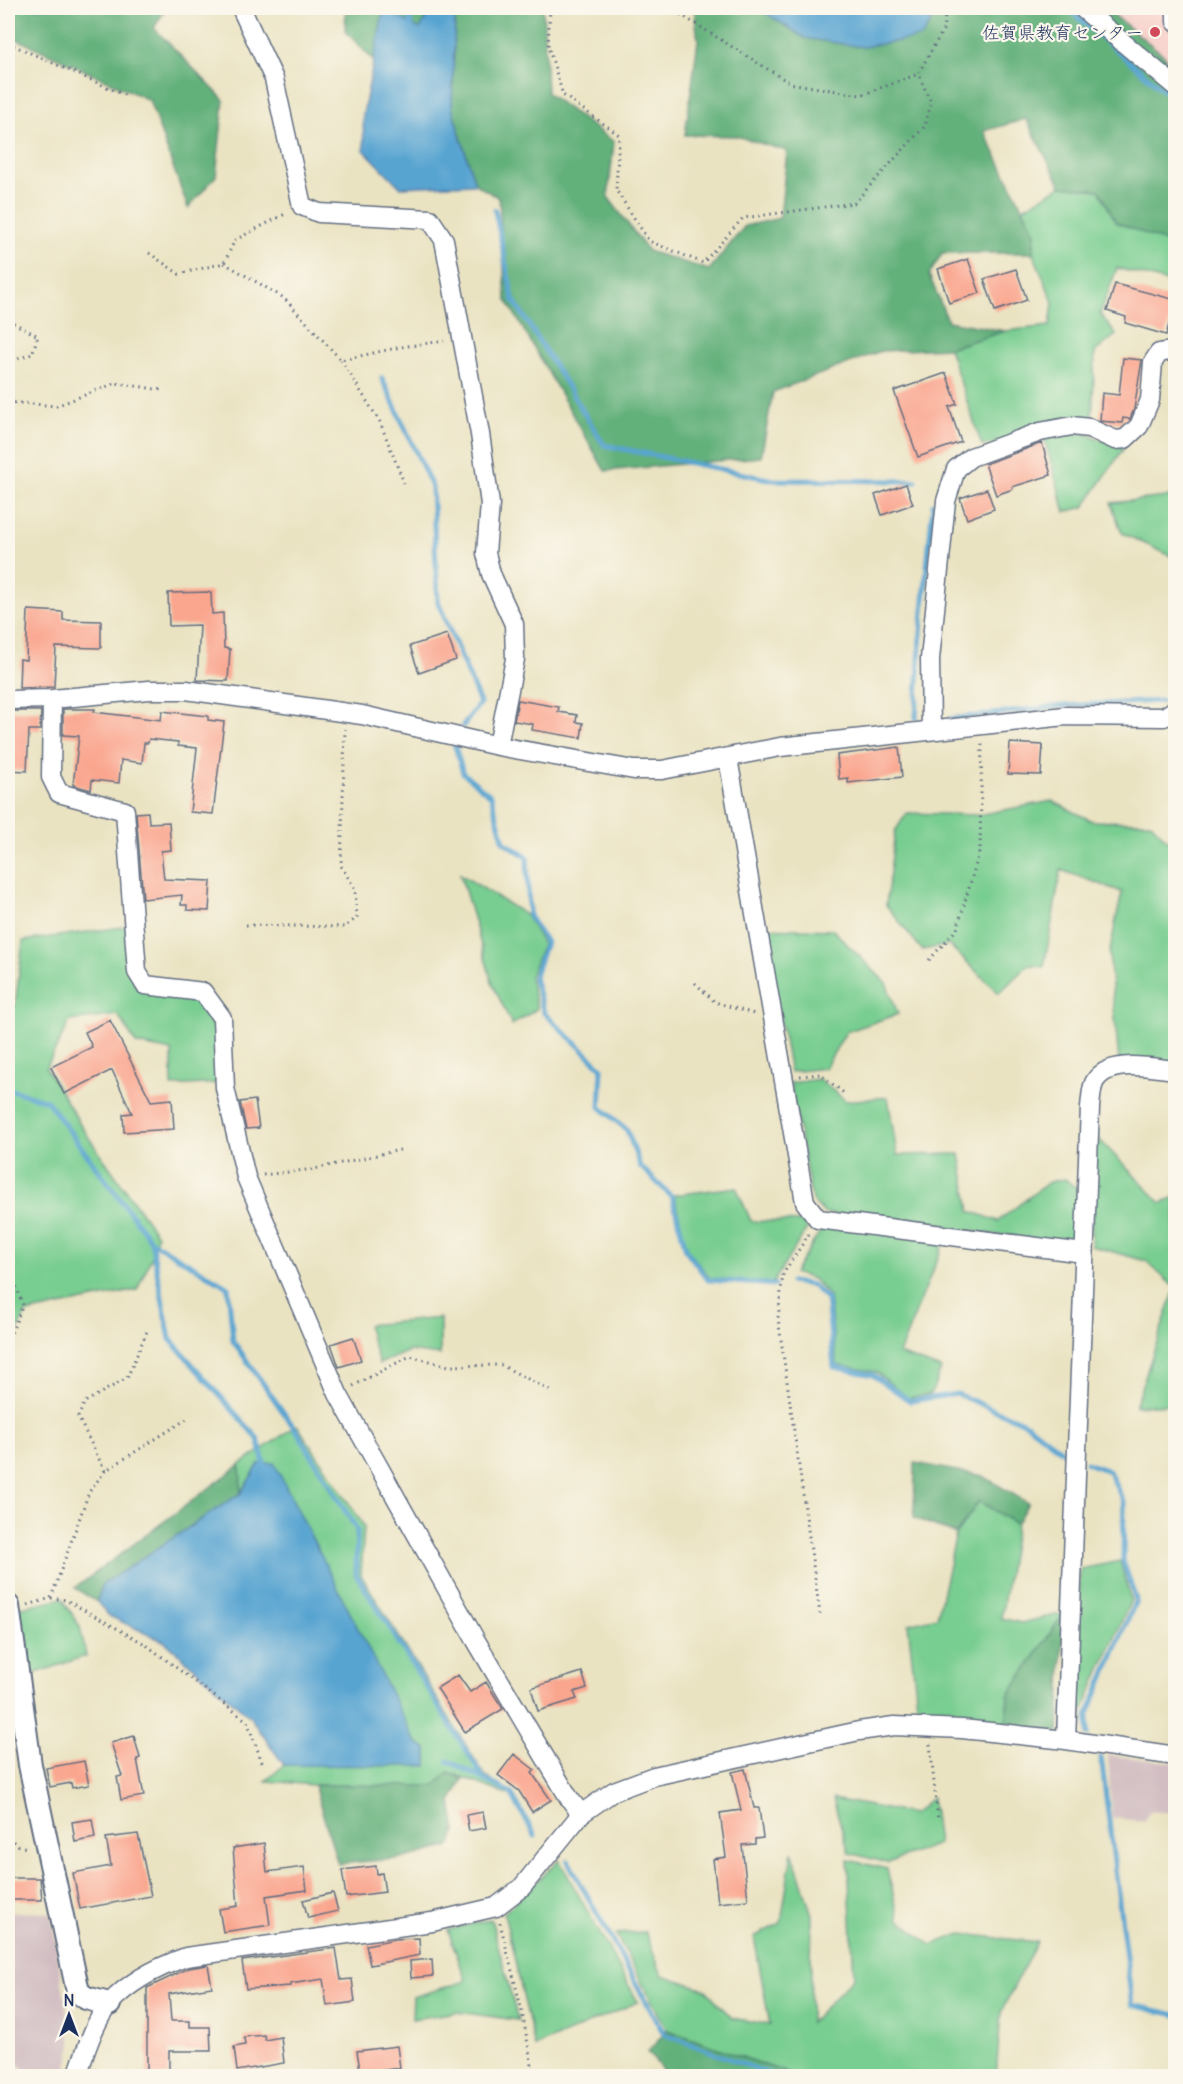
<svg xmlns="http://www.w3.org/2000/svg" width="1183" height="2084" viewBox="0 0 1183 2084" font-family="Delius,'Klee One',sans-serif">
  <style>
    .built { fill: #f7d0ca }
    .industrial { fill: #d2bec2 }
    .green { fill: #78cd90; stroke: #4a7e77; stroke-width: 1.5 }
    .forest { fill: #62b07a; stroke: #3e706c; stroke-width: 1.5 }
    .water { fill: #58a4d1; stroke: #3a6a98; stroke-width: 1.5 }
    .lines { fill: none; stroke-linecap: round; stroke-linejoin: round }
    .stream { stroke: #58a4d1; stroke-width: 5 }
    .building { fill: #faa58e }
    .minor-casing { stroke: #636e81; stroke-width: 21 }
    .tertiary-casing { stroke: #636e81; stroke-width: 26 }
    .path { stroke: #636e81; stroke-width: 3; stroke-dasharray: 1.5 4.5; stroke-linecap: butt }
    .minor { stroke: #fff; stroke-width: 18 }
    .tertiary { stroke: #fff; stroke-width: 22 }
    .poi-dot { fill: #d1495b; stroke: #fbf7ec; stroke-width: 2 }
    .labels { text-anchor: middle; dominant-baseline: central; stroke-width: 4.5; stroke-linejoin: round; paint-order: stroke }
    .poi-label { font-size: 18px; fill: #1b2f5e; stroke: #fbf7ec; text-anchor: end }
  </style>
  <rect width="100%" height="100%" fill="#fbf7ec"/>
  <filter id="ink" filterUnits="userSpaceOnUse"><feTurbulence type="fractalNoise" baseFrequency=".0167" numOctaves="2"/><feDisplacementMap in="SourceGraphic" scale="12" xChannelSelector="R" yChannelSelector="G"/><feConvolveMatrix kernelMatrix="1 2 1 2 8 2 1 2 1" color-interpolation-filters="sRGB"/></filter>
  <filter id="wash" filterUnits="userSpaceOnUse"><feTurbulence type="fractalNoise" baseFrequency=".008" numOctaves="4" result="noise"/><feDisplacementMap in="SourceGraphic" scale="24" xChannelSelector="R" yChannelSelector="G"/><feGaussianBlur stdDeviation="1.35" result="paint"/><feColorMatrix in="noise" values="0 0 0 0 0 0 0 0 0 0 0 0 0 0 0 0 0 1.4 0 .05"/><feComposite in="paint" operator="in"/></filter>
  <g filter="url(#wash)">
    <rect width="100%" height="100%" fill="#eae3c2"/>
    <!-- built -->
    <path class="built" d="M1105,8h70v74z"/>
    <!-- industrial -->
    <path class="industrial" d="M1108,1755l67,8v50l-26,-2 -4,10 -33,-3z
      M8,1912l43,1 21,132 -8,31h-35l-21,-24z"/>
    <!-- green -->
    <path class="green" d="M1061,186l38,4 17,32 59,24v38l-58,-16 -17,46 16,21 -21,17 -3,71 -110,23 -33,-98 56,-17 45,-5 3,-24 -20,-49 2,-20 -12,-25z
      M1080,432l44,16 -40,59 -19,5 -21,-74z
      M1175,496v62l-53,-25 -11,-30z
      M1052,801l40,20 58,1 25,26v215l-56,-1 -10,-108 13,-62 -61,-22 -17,97 -16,-2 -29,28 -50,-48 -27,5 -36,-45 9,-74 12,-18 70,2z
      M460,874l66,41 17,29 -13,33 7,32 -25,16 -19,-40z
      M129,926l6,60 30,8 35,4 15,23 4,62 -47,3v-35l-36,-7 -18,-29 -48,6 -24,47 41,67 70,100 -4,19 -16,36 -111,23 -18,38v-344l7,-1 8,-65z
      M763,928l70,2 53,53 12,31 -52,18 -21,36 -35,4z
      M819,1079l27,22 42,-4 9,58 63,-1 10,57 28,10 51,-39 16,-3 16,13 -2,53 -255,-32 -12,-13 -22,-117z
      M1094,1134l67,69 14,-6v91l-29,-27 -55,-15z
      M736,1187l15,34 60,1 -38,61 -63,-5 -23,-29 -13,-54z
      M824,1225l121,15 -46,114 42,15 -10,25 -23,4 -32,-26 -39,-7 -8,-69 -16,-17 -19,-6z
      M1175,1289v115l-40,2z
      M440,1318v37l-31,-4 -30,13 -12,-39z
      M297,1425l67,101 -3,49 122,198 25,22 -59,-23 -13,14 -122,-1 -48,-4 18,-16h143v-16l-12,-8 -156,-277 -18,29 -1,-28z
      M979,1501l37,23 -15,94 20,5 43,-10 -56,83 -2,29 -51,-5 -36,1 -11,-97 29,-7 19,-83z
      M1120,1561l11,39 -55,126 4,-157z
      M62,1598l18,29 6,29 -56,19 -13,-67z
      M932,1798l6,46 -50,19 -39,-10 -16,-54 80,15z
      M792,1852l20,63 -2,108 44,-46 -6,-117 39,9 12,50 32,26 30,-11 76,8 -36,70 -5,64h-201l-128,-46 -51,-96 29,-2 17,43 43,14 27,29 38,7 -16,-88 27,-14z
      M559,1860l79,142 -103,45 -31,-134z
      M491,1919l27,101 -61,-8 -45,7 1,-22 53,-16 -18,-51z"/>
    <!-- forest -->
    <path class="forest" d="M8,8h158l-12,20 70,72 -8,76 -28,32 -39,-108 -137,-63 -4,-5z
      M346,8h86l-11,22 -37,-20 -10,51 -29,-30z
      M451,8h92l4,85 67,49 -6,55 40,54 61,19 36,-44 35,-8 7,-67 -51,-15 -51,-1 13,-95 -4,-32h64l47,30 117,-1 16,-28 38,3 3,-4h126l60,48 10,26v164l-59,-24 -17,-32 -38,-4 -35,-67 -42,12 51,102 -2,20h-91l-13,22 19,46 57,10 -56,17 -68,3 -108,41 -12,65 -156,14 -99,-172 -7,-101 -24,-14 -23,-76 3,-95z
      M915,1463l68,13 45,27 -12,21 -37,-23 -23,33 -42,-16z
      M240,1465l1,28 -139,92 -5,17 -22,-14z
      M1064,1613l-5,119 -53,-7 2,-29z
      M448,1772l15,7 -12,23 5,29 -6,15 -46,12 -66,6 -24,-79 121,1z
      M667,2030l128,46h-128l-19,-24z"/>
    <!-- water -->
    <path class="water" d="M432,8h19l4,5 -3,95 23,76 -75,3 -36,-37 -1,-36 21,-105 36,20z
      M758,8h180l-16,29 -59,10 -58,-9z
      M274,1463l141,278 12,8v17l-143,-1 -34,-48 -85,-75 -56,-26 -12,-14 5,-17 139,-92 18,-29z"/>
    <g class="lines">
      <!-- stream -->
      <path class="stream" d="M407,8l5,21
        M1067,8l102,87 7,2
        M495,210l18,89 91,146 169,35 143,1
        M382,378l50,109 6,115 42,101 -17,23
        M916,718l4,-74 13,-140
        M950,719l110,-13 102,-5
        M455,746l8,27 28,23 13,46 23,15 2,59 17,26 -12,36 10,35 58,55 -2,39 27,23 13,36 32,31 14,53 22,30 67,5
        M8,1089l39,12 104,140 19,98 88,100 8,32
        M151,1241l77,46 5,54 65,92 59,97 -1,44 128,205
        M791,1282l21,3 15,14 7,68 39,8 37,26 47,-7 70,30 43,33
        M1086,1463l23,8 15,32 -1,58 13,39 -48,115v19
        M1101,1757l31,248 44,10
        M448,1761l63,32 24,43
        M568,1861l96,173 111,42
        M8,2075l1,1"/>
    </g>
    <g id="blocks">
      <!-- building -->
      <path class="building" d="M968,259l12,34 -31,10 -11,-34z
        M1016,269l11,31 -32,11 -11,-32z
        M1115,284l61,16 -10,35 -41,-12 1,-6 -19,-6z
        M1123,358l19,2 -8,49 -4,10 -7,-1 -1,5 -22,-2 2,-28 17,2z
        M946,373l11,31 -8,3 12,35 -43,15 -24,-66z
        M1042,443l9,32 -39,12 1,2 -17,6 -11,-31z
        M906,484l7,20 -31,11 -7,-20z
        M987,489l7,20 -27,10 -7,-21z
        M211,592l1,22 11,-1 1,35 6,1 -2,32 -31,-1 3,-55 -31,1 -1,-33z
        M28,610l35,2v8l38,1v27l-45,-1 -2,40 -35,1 1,-29 6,1z
        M447,634l9,26 -37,13 -9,-27z
        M518,700l41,7 -1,5 19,3 -1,7 7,1 -2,15 -49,-8 1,-6 -19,-3z
        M63,709h32l-1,3 67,8 1,-9 46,5v4l16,2 -11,92 -23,-2 7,-64 -19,-2v-4l-29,-3 -1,4h-4l-2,20 -21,-3 -2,23 -27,-3 -1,10 -18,-5 6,-49 -16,-1z
        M8,711h33l-1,19h-11l-2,41 -19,-1z
        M1010,743l33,2 -2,30 -33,-1z
        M899,747l3,30 -54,6v-5l-9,1 -2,-24z
        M148,812l1,11 20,-1 2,28 -10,1 3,28 47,2 -2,30 -22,-1v-5h-6l1,-10 -39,4 -7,-86z
        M110,1020l41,81 21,-2 2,30 -50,3 -1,-18 9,-1 -20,-43 -48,24 -13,-27 41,-20 -7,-15z
        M255,1100l4,28 -13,1 -6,-27z
        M353,1337l8,23 -22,7 -8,-23z
        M582,1672l5,16 -13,4 3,7 -39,12 -7,-23z
        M458,1675l12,17 16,-10 17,27 -38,23 -28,-44z
        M134,1736l6,22 -3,1 7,37 -23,4 -4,-23 5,-1 -11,-33z
        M514,1754l21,16 -3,3 19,27 -19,12 -13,-21 -21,-16z
        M84,1761l5,24 -17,3 -1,-5 -21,4 -4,-19z
        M745,1769l9,39h5l4,30 -8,1v5l-13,1 6,55 -30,3 -5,-44 13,-2 -6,-44 21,-3 -9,-38z
        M483,1812l3,16 -17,3 -3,-16z
        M92,1819l3,19 -20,4 -3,-20z
        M138,1834l13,62 -71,13 -7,-36 38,-7 -5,-28z
        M264,1843l3,29 37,-5 3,23 -41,6 4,29 -47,7 -4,-23 19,-3 -5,-58z
        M376,1866l1,8 5,-1 3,19 -39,5 -4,-27z
        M8,1878h32l2,22h-34z
        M333,1893l5,18 -30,7 -5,-18z
        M419,1938l1,17 -50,10 -4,-20 29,-6z
        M336,1948l5,32 11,-1 3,23 -28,4 -4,-27 -33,5v2l-44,3 -4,-28z
        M432,1959l1,17 -22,2 -1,-17z
        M208,1965l4,22 -43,7 2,27h19v6h20l1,24h-42v25h-22v-88l42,-20z
        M264,2035l1,5 16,-3 3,26 -47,8 -3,-24 11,-2 -1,-8z
        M397,2046l3,22 -22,3v5h-17l-4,-25z"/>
    </g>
  </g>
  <g filter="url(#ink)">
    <use href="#blocks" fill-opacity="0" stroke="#636e81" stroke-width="1.5"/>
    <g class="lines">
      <defs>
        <path id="minor" d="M241,8l33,71 28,127 17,7 111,6 14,21 36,194 10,70 -4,49 5,21 23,50 1,35 -17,87
          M1082,8l94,79
          M1176,9v13
          M52,699l-1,78 8,16 66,18 12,161 8,13 58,7 19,26 3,70 21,89 92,217 137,245 94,159 12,16
          M8,700l44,-1 97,-9h37l176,25 136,31 136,24h28l118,-23 285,-31 99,1 12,-8
          M931,730l-1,-71 16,-158 10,-32 15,-12 69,-25 32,-6 17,2 26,12 10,-1 14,-13 11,-26 3,-38 6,-9 17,-3
          M728,758l77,444 13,17 266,34
          M1066,1740l24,-633c1,-7 1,-17 4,-24 13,-26 59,-15 82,-13
          M77,2076c7,-20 18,-57 33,-73 20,-22 48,-36 76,-46l246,-35 64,-15 26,-20 59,-73 33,-23 40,-15 205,-45 35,-5 68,3 104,11 110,16"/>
        <path id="tertiary" d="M8,1606l22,159 48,227 8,6 23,6"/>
      </defs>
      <!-- minor casing -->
      <use href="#minor" class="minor-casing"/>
      <!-- tertiary casing -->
      <use href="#tertiary" class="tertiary-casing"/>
      <!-- path -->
      <path class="path" d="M550,8l-2,38 15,49 56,40 -3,55 33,51 54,22 40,-45 111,-15 71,-77 6,-24 -13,-28
        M670,8l120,75 71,12 57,-21 25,-44 3,-22
        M8,43l119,53
        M149,253l30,21 45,-11 11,-23 52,-27
        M224,263l60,35 57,62 60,-13 43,-6
        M8,320l30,16 -6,18 -24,8
        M341,360l39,62 24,61
        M8,402l48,4 60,-23 46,7
        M246,925l98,2 13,-9 -2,-29 -14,-23 4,-137
        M929,960l28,-31 23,-79 2,-109
        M695,983l20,19 39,12
        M800,1076l20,-2 25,20
        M263,1175l51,-6 90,-20
        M809,1234l-26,40 -5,44 42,296
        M8,1264l15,41 -15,35
        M353,1386l57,-30 39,10 52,-1 52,27
        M105,1471l-27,-54 7,-15 42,-24 21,-49
        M51,1598l38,-106 16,-21 85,-54
        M28,1605l23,-7 15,2 79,44 102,77 15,41
        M930,1744l8,76
        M8,1838l11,8 8,2
        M500,1923l21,84 13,69"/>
      <!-- minor -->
      <use href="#minor" class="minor"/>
      <!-- tertiary -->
      <use href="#tertiary" class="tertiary"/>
    </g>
  </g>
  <!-- markers -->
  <circle class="poi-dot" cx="1155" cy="32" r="6"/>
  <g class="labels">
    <!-- poi labels -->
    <g class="poi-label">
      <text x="1143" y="32">佐賀県教育センター</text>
    </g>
  </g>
  <!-- margin -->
  <rect width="1183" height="2084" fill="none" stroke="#fbf7ec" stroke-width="30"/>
  <!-- north arrow -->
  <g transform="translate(69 2015)" stroke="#fbf7ec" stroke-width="4.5" paint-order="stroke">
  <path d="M0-4.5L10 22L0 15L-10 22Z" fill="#1b2f5e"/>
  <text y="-9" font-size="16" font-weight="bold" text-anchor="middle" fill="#1b2f5e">N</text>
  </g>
</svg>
